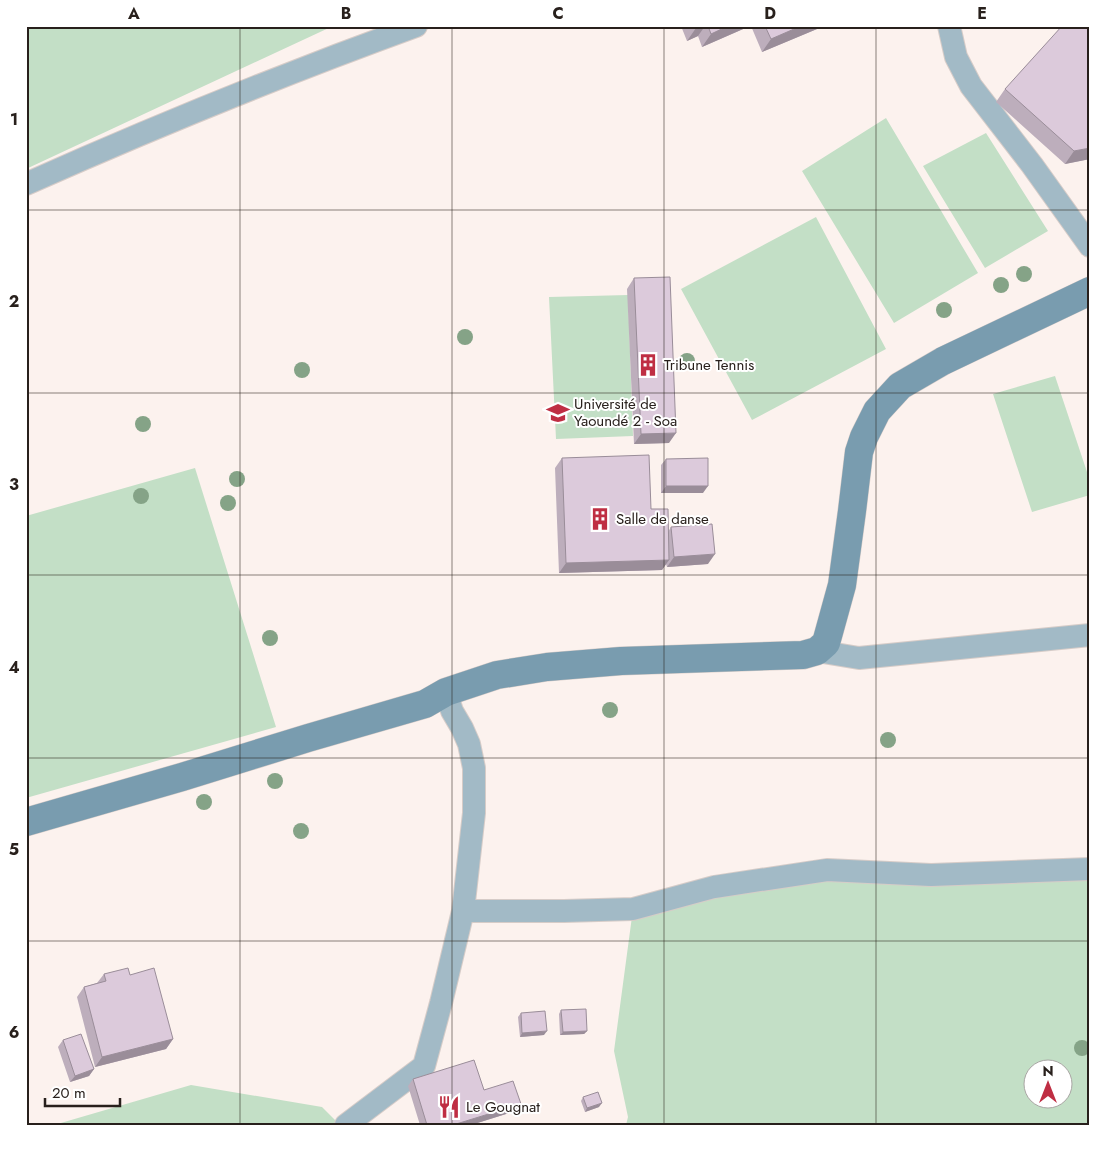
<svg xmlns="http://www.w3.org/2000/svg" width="1116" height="1151" viewBox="0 0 1116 1151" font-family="Jost,sans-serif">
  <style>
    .green { fill: #c3dfc6; fill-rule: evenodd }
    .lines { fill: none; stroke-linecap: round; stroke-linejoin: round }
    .street-casing { stroke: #d6ccc8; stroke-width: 24 }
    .secondary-casing { stroke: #d6ccc8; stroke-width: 29 }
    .street { stroke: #a2bac6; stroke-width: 22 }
    .secondary { stroke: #799caf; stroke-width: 28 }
    .tree { fill: #85a387 }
    .wall { fill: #bdaebc }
    .shaded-wall { fill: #9a8d99 }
    .building { fill: #dccadb; stroke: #9a8d99 }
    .grid { fill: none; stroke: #28201c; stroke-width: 1; stroke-opacity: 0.55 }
    .labels { text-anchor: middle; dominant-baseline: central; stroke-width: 4; stroke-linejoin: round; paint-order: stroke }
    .poi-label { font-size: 15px; fill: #28201c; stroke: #fff; text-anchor: start }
    .neatline { fill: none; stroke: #28201c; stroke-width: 2 }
    .grid-label { font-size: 16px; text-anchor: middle; font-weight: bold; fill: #28201c }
  </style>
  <rect width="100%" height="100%" fill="#fcf2ee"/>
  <!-- green -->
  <path class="green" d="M26,26h307l-307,143z
    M886,118l92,155 -84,50 -92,-152z
    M986,133l62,98 -63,37 -62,-102z
    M816,217l70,132 -134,71 -71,-131z
    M628,295l5,141 -77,3 -7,-142z
    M1055,376l35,105v14l-58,17 -39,-118z
    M195,468l81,259 -250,71v-282z
    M1090,869v256h-464l2,-8 -14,-66 19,-142 81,-22zM1034,1068h30v30h-30z
    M191,1085l131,22 18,18h-286z"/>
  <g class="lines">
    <defs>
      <path id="street" d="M949,26l7,31 15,29 61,79 58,81
        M26,184c128,-57 258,-110 390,-158
        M817,651l42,7 231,-23
        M446,692l6,19 10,17 7,16 5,24v45l-11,98h101l69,-2 81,-22 113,-17 104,5 159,-6
        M346,1125l78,-59 17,-63 22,-92"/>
      <path id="secondary" d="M26,822l156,-45 126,-39 117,-34 21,-12 51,-17 50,-8 74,-6 182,-6 14,-4 9,-8 16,-58 10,-74 7,-59 5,-15 13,-26 23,-25 43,-25 147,-70"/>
    </defs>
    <!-- street casing -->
    <use href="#street" class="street-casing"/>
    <!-- secondary casing -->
    <use href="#secondary" class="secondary-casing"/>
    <!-- street -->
    <use href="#street" class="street"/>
    <!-- secondary -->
    <use href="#secondary" class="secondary"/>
  </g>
  <!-- trees -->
  <g class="tree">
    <circle cx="1024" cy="274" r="8"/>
    <circle cx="1001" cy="285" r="8"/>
    <circle cx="944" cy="310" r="8"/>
    <circle cx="465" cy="337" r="8"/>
    <circle cx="687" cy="361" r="8"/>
    <circle cx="302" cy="370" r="8"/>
    <circle cx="143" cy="424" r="8"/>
    <circle cx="237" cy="479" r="8"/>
    <circle cx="141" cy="496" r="8"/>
    <circle cx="228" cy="503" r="8"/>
    <circle cx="270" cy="638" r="8"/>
    <circle cx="610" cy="710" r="8"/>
    <circle cx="888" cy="740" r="8"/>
    <circle cx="275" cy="781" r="8"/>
    <circle cx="204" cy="802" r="8"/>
    <circle cx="301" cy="831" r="8"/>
    <circle cx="1082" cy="1048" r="8"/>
  </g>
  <!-- wall -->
  <path class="wall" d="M681,26h69l-48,21 -4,-11 -11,5z
    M751,26h68l-2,3 -55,23z
    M1005,89l85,70 -25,5 -69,-62z
    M634,278l35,165 -35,1 -7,-155z
    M562,458l89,51 17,23 3,-5 37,37 -41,3 -1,-3 -4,6 -103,3 -4,-105z
    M666,459l37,34h-42v-28z
    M104,974l26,1 43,64 -7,10 -71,18 -18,-70 7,-10 13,-4z
    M561,1010l26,21 -3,3 -24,1 -1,-21z
    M521,1013l23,22 -24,2 -2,-20z
    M63,1040l31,29 -5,7 -19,6 -12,-35z
    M413,1079l71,11 37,14 -5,7 -45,14h-51l-12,-39z
    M583,1097l16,10 -14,5 -4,-11z"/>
  <!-- shaded-wall -->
  <path class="shaded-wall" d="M700,26h5l-7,10 -11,5 9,-13z
    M728,26h22l-48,21 9,-13z
    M801,26h18l-2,3 -55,23 9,-13z
    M1090,148v11l-25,5 9,-13z
    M676,433l-7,10 -35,1 7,-10z
    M666,486h42l-5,7h-42z
    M715,554l-7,10 -41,3 7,-10z
    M669,560l-7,10 -103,3 7,-10z
    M547,1031l-3,4 -24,2 2,-4z
    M587,1031l-3,3 -24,1 3,-3z
    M173,1039l-7,10 -71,18 7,-10z
    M94,1069l-5,7 -19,6 5,-6z
    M602,1103l-3,4 -14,5 2,-4z
    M521,1104l-5,7 -45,14h-18z"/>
  <!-- building -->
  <path class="building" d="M708,26h20l-17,8z
    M765,26h36l-30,13z
    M1062,26h28v122l-16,3 -69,-62z
    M670,277l6,156 -35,1 -7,-156z
    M649,455l2,54h17l1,51 -103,3 -4,-105z
    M708,458v28h-42v-27z
    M712,524l3,30 -41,3 -3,-30z
    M128,968l2,7 24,-7 19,71 -71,18 -18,-70 22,-6 -2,-7z
    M586,1009l1,22 -24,1 -2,-22z
    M545,1011l2,20 -25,2 -1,-20z
    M81,1034l13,35 -19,7 -12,-36z
    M474,1060l10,30 29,-9 8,23 -68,21h-26l-14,-46z
    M598,1092l4,11 -15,5 -4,-11z"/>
  <!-- grid -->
  <path class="grid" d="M240,26v1099M452,26v1099M664,26v1099M876,26v1099M26,210h1064M26,393h1064M26,575h1064M26,758h1064M26,941h1064"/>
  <!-- icons -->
  <defs>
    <symbol id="building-bare" viewBox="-9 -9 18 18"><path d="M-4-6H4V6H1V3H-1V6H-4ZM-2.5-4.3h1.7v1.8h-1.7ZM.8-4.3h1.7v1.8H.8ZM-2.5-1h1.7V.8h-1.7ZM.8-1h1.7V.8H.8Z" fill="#bf2e43" stroke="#fff" stroke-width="2.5" paint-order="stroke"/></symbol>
    <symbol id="university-bare" viewBox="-9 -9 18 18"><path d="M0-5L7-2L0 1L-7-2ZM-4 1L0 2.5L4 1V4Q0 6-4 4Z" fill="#bf2e43" stroke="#fff" stroke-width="2.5" paint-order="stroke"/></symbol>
    <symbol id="restaurant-bare" viewBox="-9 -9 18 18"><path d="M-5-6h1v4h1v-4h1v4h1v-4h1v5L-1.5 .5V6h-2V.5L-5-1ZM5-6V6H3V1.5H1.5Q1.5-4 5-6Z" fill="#bf2e43" stroke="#fff" stroke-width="2.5" paint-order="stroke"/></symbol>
  </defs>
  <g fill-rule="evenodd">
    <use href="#building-bare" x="632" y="349" width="32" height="32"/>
    <use href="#university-bare" x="542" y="397" width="32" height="32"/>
    <use href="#building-bare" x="584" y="503" width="32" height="32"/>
    <use href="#restaurant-bare" x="433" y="1091" width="32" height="32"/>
  </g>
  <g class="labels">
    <!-- poi labels -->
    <g class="poi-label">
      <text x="664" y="365">Tribune Tennis</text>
      <text x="574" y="404">Université de<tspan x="574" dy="17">Yaoundé 2 - Soa</tspan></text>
      <text x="616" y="519">Salle de danse</text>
      <text x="466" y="1107">Le Gougnat</text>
    </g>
  </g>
  <!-- border -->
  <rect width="1116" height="1151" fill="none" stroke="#ffffff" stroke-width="55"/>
  <!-- north arrow -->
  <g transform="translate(1048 1084)"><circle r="24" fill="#ffffff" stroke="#a9a6a4"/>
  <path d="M0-4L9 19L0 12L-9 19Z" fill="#bf2e43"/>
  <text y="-8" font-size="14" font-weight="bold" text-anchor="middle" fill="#28201c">N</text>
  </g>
  <!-- scale -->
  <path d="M45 1098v8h75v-8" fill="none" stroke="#28201c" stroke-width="2.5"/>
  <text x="52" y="1098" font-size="15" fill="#28201c" stroke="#ffffff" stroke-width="4" paint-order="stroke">20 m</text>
  <rect x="28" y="28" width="1060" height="1096" class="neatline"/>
  <g class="grid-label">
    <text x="134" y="19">A</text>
    <text x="346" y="19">B</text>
    <text x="558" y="19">C</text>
    <text x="770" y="19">D</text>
    <text x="982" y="19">E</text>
    <text x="14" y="125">1</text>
    <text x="14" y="307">2</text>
    <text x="14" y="490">3</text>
    <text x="14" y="673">4</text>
    <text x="14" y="855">5</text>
    <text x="14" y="1038">6</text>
  </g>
</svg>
